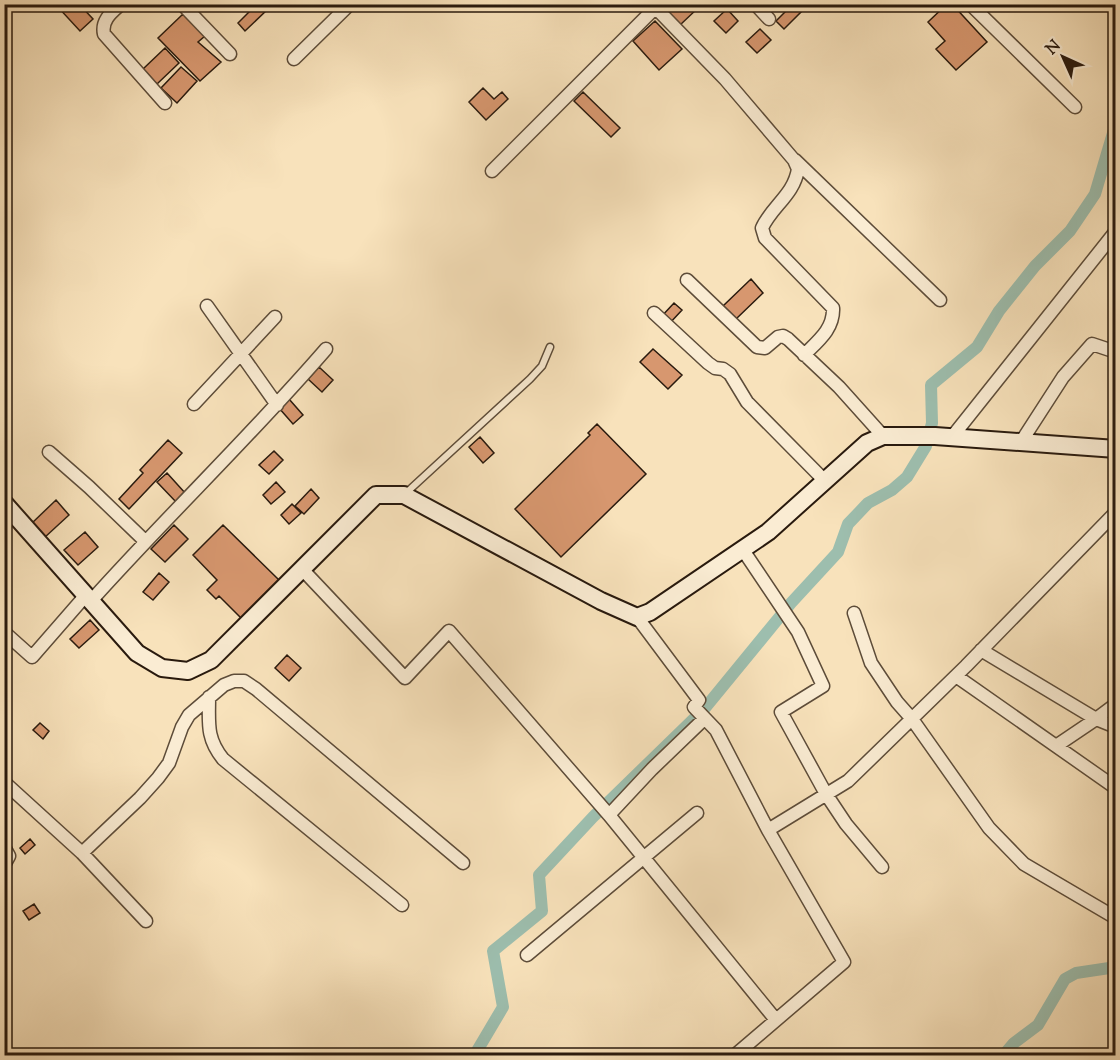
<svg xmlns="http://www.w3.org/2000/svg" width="1120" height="1060" viewBox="0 0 1120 1060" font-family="'Sorts Mill Goudy',serif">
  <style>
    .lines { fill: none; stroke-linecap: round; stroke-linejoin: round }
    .canal { stroke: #9dbeae; stroke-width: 12 }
    .building { fill: #d7976f; stroke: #291a0e; stroke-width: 1.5 }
    .lane-casing { stroke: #5d4c39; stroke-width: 9 }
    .street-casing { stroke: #5d4c39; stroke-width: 15 }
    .secondary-casing { stroke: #291a0e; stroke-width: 20 }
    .lane { stroke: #faecd3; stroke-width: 6 }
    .street { stroke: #faecd3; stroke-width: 12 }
    .secondary { stroke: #faecd3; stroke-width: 16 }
  </style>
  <rect width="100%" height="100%" fill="#f8e2bb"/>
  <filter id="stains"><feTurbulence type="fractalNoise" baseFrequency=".00333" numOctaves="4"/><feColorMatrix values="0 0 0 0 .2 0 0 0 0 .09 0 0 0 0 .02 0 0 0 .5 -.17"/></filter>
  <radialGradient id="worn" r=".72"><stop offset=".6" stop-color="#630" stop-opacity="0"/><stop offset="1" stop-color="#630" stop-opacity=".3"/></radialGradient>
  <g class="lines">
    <!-- canal -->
    <path class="canal" d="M474,1056l29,-49 -10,-56 49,-40 -3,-36 54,-58 112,-109 86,-105 47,-51 10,-28 20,-21 24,-13 15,-13 19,-31 6,-23 -1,-38 46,-38 22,-36 36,-45 35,-35 25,-37 21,-71
      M1003,1056l11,-13 24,-18 27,-46 11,-6 40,-6"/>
  </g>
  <!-- building -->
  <path class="building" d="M79,4l14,15 -13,12 -24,-26z
    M257,4h5l5,6 -22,21 -7,-8z
    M674,4h21l3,4 -19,18 -13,-14z
    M793,4h13l1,2 -23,23 -8,-8z
    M947,4h5l35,38 -31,28 -20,-21 9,-8 -17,-19z
    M727,9l11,12 -12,12 -12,-12z
    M183,14l22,22 -7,6 23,20 -21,19 -42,-43z
    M655,21l27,28 -23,21 -26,-29z
    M760,29l11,11 -14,13 -11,-11z
    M165,48l14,15 -22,21 -14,-15z
    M181,67l16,14 -20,22 -16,-15z
    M483,88l11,11 8,-7 6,7 -22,21 -17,-18z
    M583,92l37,36 -9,9 -37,-36z
    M751,279l12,14 -27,26 -13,-13z
    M674,303l8,7 -13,14 -8,-7z
    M653,349l29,26 -14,14 -28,-27z
    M319,367l14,13 -11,12 -14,-13z
    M289,399l14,16 -10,9 -14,-16z
    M597,424l49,50 -85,83 -46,-48 75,-74 -2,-2z
    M480,437l14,16 -11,10 -14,-16z
    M168,440l14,13 -53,56 -10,-10 24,-26 -3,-3z
    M274,451l9,9 -14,14 -10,-9z
    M167,473l19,21 -9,9 -20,-21z
    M276,482l9,10 -14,12 -8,-9z
    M311,489l8,9 -15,16 -9,-8z
    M56,500l13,15 -25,23 -13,-14z
    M292,504l9,9 -12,11 -8,-9z
    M174,525l14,14 -23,23 -14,-13z
    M223,525l56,55 -38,38 -22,-22 -3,3 -9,-9 10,-10 -24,-25z
    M85,532l13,15 -20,18 -14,-15z
    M159,573l10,9 -16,18 -10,-8z
    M90,620l9,10 -20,18 -9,-9z
    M287,655l14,13 -12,13 -14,-13z
    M40,723l9,8 -6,8 -10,-9z
    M30,839l5,6 -10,9 -5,-6z
    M34,904l6,9 -11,7 -6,-9z"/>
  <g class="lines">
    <defs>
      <path id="lane" d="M406,493l124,-114 12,-13 8,-19"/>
      <path id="street" d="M121,4c-9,8 -20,16 -17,30l61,69
        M182,4l48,50
        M652,4l73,75 69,81 4,9c-4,26 -26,37 -36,59l3,10 68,70c1,21 -15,33 -29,47
        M755,4l14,15
        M970,4l105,103
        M294,59l56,-55
        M795,160l145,140
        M492,171l167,-167
        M687,280l70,67 8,1 13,-11 5,-1 5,3 51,48 44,49
        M207,306l70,99
        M654,313l54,50 7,5 8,1 7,5 17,28 78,79
        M194,404l81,-87
        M952,437l164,-206
        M1021,442l42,-65 29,-33 24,8
        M49,452l40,35 56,54
        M743,550l55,82 25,54 -42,26 45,82 20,30 36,43
        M302,569l103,109 44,-47 160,184
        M91,601c77,-86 160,-165 235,-252
        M854,613l17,50 26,39 15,17 77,109 35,36 92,54
        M637,617l62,83 -5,7 22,23 52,100 80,-49 118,-115 150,-154
        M4,632l28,25 54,-62
        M981,650l115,69 20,-15
        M956,676l160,112
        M209,697c0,26 -3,41 14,62l179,146
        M704,719l-52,50 -43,46 167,205
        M1056,746l40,-27 20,8
        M4,782l78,71 64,68
        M4,847l5,9 -5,9
        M82,853l58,-55 18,-20 11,-15 13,-36 7,-12 35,-30 10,-4h10l12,8 207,174
        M527,955l170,-142
        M734,1056l110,-94 -76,-132"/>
      <path id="secondary" d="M4,503l133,150 25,15 26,3 23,-11 165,-165h28l197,106 36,16 13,-5 118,-80 99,-89 16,-7h52l181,13"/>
    </defs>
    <!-- lane casing -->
    <use href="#lane" class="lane-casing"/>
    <!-- street casing -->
    <use href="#street" class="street-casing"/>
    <!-- secondary casing -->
    <use href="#secondary" class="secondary-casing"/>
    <!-- lane -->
    <use href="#lane" class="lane"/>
    <!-- street -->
    <use href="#street" class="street"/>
    <!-- secondary -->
    <use href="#secondary" class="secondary"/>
  </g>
  <!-- margin -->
  <rect width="1120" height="1060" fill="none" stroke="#f8e2bb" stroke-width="24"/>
  <rect x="6" y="6" width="1108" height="1048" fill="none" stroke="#291a0e" stroke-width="3"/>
  <rect x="12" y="12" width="1096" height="1036" fill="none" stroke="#291a0e" stroke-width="1.5"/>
  <!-- north arrow -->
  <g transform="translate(1063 57) rotate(315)" stroke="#faecd3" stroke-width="4.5" paint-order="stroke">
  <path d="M0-4.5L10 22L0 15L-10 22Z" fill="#291a0e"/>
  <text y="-9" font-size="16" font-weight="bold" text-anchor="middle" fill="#291a0e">N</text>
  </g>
  <rect width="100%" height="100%" filter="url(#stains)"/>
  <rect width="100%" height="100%" fill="url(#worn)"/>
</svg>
